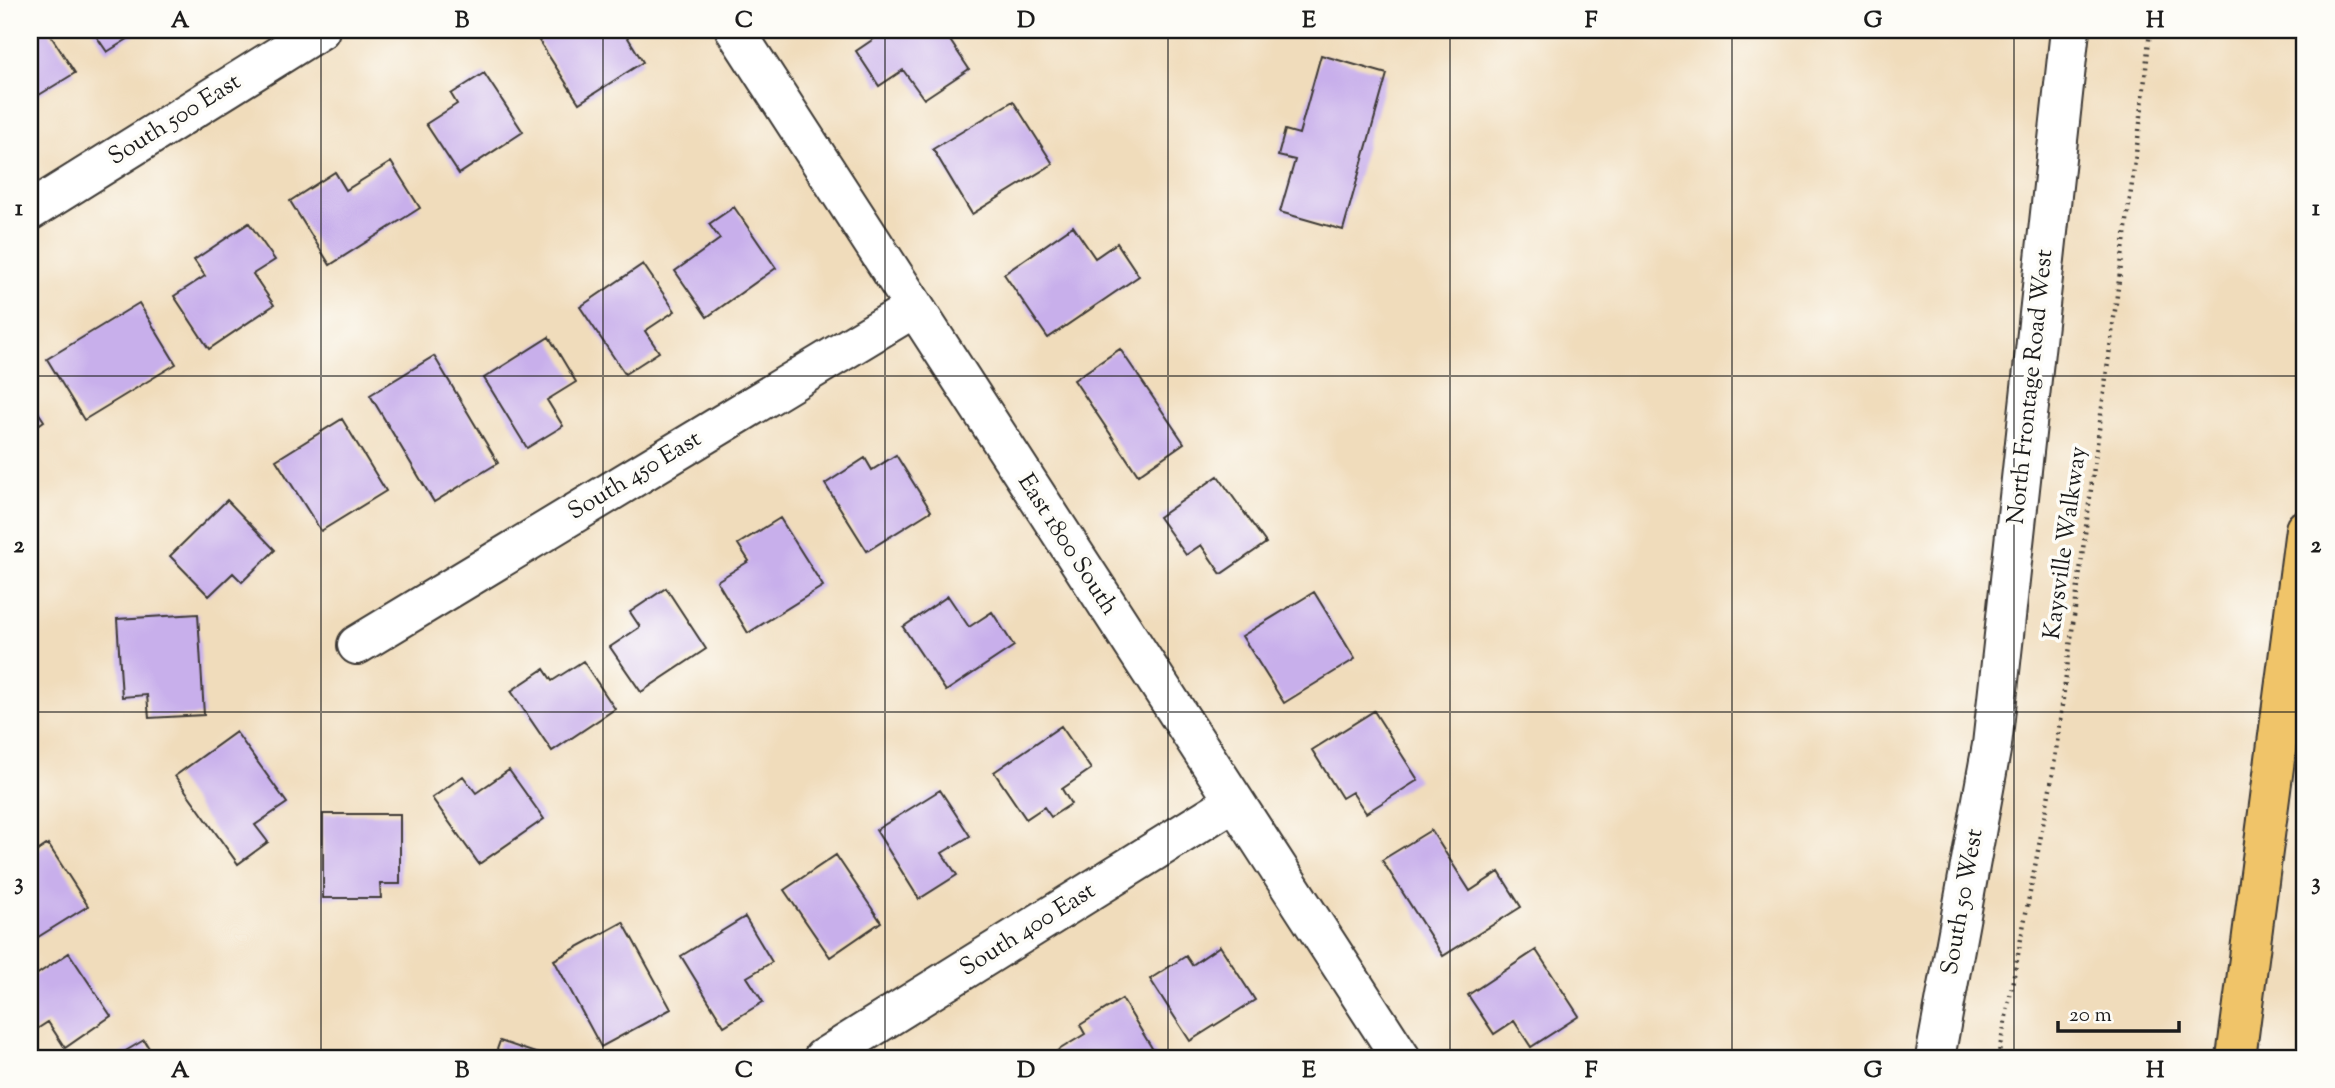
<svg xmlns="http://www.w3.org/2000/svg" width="2335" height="1088" viewBox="0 0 2335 1088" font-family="'Sorts Mill Goudy',serif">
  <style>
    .building { fill: #c8afeb }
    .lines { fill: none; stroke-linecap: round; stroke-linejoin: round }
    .minor-casing { stroke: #3c3934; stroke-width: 42 }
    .highway-casing { stroke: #3c3934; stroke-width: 42 }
    .path { stroke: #3c3934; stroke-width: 4.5; stroke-dasharray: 2 5; stroke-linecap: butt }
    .minor { stroke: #fff; stroke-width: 38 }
    .highway { stroke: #f0c469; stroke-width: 38 }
    .grid { fill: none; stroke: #1c1c1c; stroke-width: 2; stroke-opacity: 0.55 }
    .labels { text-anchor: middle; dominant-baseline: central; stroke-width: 7; stroke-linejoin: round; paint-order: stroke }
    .street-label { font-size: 24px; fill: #1c1c1c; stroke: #fdfcf7 }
    .neatline { fill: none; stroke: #1c1c1c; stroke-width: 2.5 }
    .grid-label { font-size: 23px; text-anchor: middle; font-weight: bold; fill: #1c1c1c }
  </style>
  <rect width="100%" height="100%" fill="#fdfcf7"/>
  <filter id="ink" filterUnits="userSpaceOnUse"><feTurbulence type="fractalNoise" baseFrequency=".0143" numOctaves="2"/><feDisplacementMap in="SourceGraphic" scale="14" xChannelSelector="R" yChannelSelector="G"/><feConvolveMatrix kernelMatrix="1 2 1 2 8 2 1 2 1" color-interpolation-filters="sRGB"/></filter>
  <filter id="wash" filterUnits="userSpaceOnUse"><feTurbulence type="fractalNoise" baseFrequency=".00686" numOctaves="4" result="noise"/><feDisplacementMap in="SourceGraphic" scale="28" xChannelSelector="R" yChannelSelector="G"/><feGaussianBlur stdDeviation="1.57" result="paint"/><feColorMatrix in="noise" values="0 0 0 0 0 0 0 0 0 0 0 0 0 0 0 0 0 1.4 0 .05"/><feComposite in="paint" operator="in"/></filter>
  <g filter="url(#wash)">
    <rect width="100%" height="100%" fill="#f0dcbb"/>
    <g id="blocks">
      <!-- building -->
      <path class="building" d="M30,30h17l28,43 -36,22 -9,-14z
        M92,30h50l-35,22z
        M546,30h77l20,32 -64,41 -43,-67z
        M887,30h56l26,39 -45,30 -21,-29 -24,16 -23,-35z
        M1321,55l66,19 -44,156 -63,-18 15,-52 -17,-4 7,-26 14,4z
        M484,73l39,59 -64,42 -33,-50 31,-20 -6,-10z
        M1013,101l40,63 -81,50 -39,-65z
        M391,162l29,46 -90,57 -40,-64 45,-29 11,18z
        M734,207l42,61 -69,49 -32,-46 45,-32 -11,-15z
        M249,223l26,37 -22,14 21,31 -65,44 -35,-53 31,-20 -11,-16z
        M1073,226l22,32 22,-15 22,33 -91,62 -44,-64z
        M643,264l32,47 -30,20 14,21 -34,22 -45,-67z
        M139,303l37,61 -92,56 -37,-61z
        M549,337l27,45 -29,18 16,26 -36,22 -43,-70z
        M1120,349l64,94 -46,32 -64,-95z
        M434,356l64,107 -64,39 -64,-107z
        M30,400l14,21 -14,10z
        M342,419l44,72 -65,40 -45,-71z
        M896,455l35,56 -64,40 -42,-67 40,-26 7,12z
        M1218,476l48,67 -45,31 -20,-29 -15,10 -27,-38z
        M227,500l48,50 -33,32 -9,-9 -24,23 -39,-40z
        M780,518l43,68 -75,47 -31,-52 32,-20 -11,-17z
        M666,588l40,61 -65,43 -31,-45 30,-20 -10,-15z
        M1314,592l41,67 -71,44 -42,-67z
        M948,596l21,31 23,-15 22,34 -68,45 -43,-64z
        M198,614l6,101 -55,3 -2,-23 -25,2 -5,-78z
        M583,661l32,48 -63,42 -41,-60 33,-22 8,12z
        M1374,711l44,69 -52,33 -14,-21 -10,6 -30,-48z
        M1061,726l30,43 -29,20 9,15 -20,13 -7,-10 -18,12 -32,-47z
        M236,732l51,71 -32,22 13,17 -30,22 -63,-88z
        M509,770l35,49 -65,45 -47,-66 31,-22 13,17z
        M940,790l30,46 -28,17 15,22 -38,24 -43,-69z
        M323,814h77v70h-20l1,14h-58z
        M1431,830l39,61 29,-19 22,35 -78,49 -61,-96z
        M48,844l40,62 -58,36v-86z
        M836,855l45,67 -51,35 -46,-67z
        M745,917l27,45 -25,15 16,25 -39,24 -43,-70z
        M623,922l48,87 -70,38 -47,-87z
        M1220,946l35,54 -65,41 -40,-62 36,-23 6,9z
        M1536,950l43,66 -48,31 -17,-26 -20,13 -26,-39z
        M69,953l42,63 -46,32 -17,-26 -14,9 -4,-6v-46z
        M1122,999l36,59h-97l-4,-7 28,-17 -5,-9z
        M144,1040l11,18h-41z
        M500,1041l50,17h-56z"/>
    </g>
  </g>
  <g filter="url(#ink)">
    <use href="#blocks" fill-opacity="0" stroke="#3c3934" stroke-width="2"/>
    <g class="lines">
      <defs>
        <path id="minor" d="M735,30l666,1028
          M30,211l290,-181
          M357,645l557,-337
          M823,1058l410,-256
          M1935,1058l57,-313 78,-715"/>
        <path id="highway" d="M2236,1058l69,-529"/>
      </defs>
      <!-- minor casing -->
      <use href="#minor" class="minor-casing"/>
      <!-- highway casing -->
      <use href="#highway" class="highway-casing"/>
      <!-- path -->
      <path class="path" d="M1998,1058l55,-285 88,-657 9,-86"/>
      <!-- minor -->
      <use href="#minor" class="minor"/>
      <!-- highway -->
      <use href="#highway" class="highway"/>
    </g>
  </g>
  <!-- grid -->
  <path class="grid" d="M321,30v1028M603,30v1028M885,30v1028M1168,30v1028M1450,30v1028M1732,30v1028M2014,30v1028M30,376h2275M30,712h2275"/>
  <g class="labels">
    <!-- street labels -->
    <g class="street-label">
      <text transform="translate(175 120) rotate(-32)">South 500 East</text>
      <text transform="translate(2031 387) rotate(-84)">North Frontage Road West</text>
      <text transform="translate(635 476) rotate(-31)">South 450 East</text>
      <text transform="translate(2066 543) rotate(-82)">Kaysville Walkway</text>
      <text transform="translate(1067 545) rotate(57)">East 1800 South</text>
      <text transform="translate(1963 902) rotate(-80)">South 50 West</text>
      <text transform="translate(1028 930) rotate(-32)">South 400 East</text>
    </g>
  </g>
  <!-- margin -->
  <rect width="2335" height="1088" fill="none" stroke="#fdfcf7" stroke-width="77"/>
  <!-- scale -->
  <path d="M2058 1021v10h121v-10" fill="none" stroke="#1c1c1c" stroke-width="3.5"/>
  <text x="2069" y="1021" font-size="21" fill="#1c1c1c" stroke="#fdfcf7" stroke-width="5" paint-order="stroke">20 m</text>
  <rect x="38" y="38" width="2258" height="1012" class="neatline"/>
  <g class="grid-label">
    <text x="180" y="27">A</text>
    <text x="462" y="27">B</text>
    <text x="744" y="27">C</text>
    <text x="1026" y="27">D</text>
    <text x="1309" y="27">E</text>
    <text x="1591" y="27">F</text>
    <text x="1873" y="27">G</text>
    <text x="2155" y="27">H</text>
    <text x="19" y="215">1</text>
    <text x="2316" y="215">1</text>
    <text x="19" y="552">2</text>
    <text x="2316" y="552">2</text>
    <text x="19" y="889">3</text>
    <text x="2316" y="889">3</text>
    <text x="180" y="1077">A</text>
    <text x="462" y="1077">B</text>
    <text x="744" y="1077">C</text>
    <text x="1026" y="1077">D</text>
    <text x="1309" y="1077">E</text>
    <text x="1591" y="1077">F</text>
    <text x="1873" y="1077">G</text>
    <text x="2155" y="1077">H</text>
  </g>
</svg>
